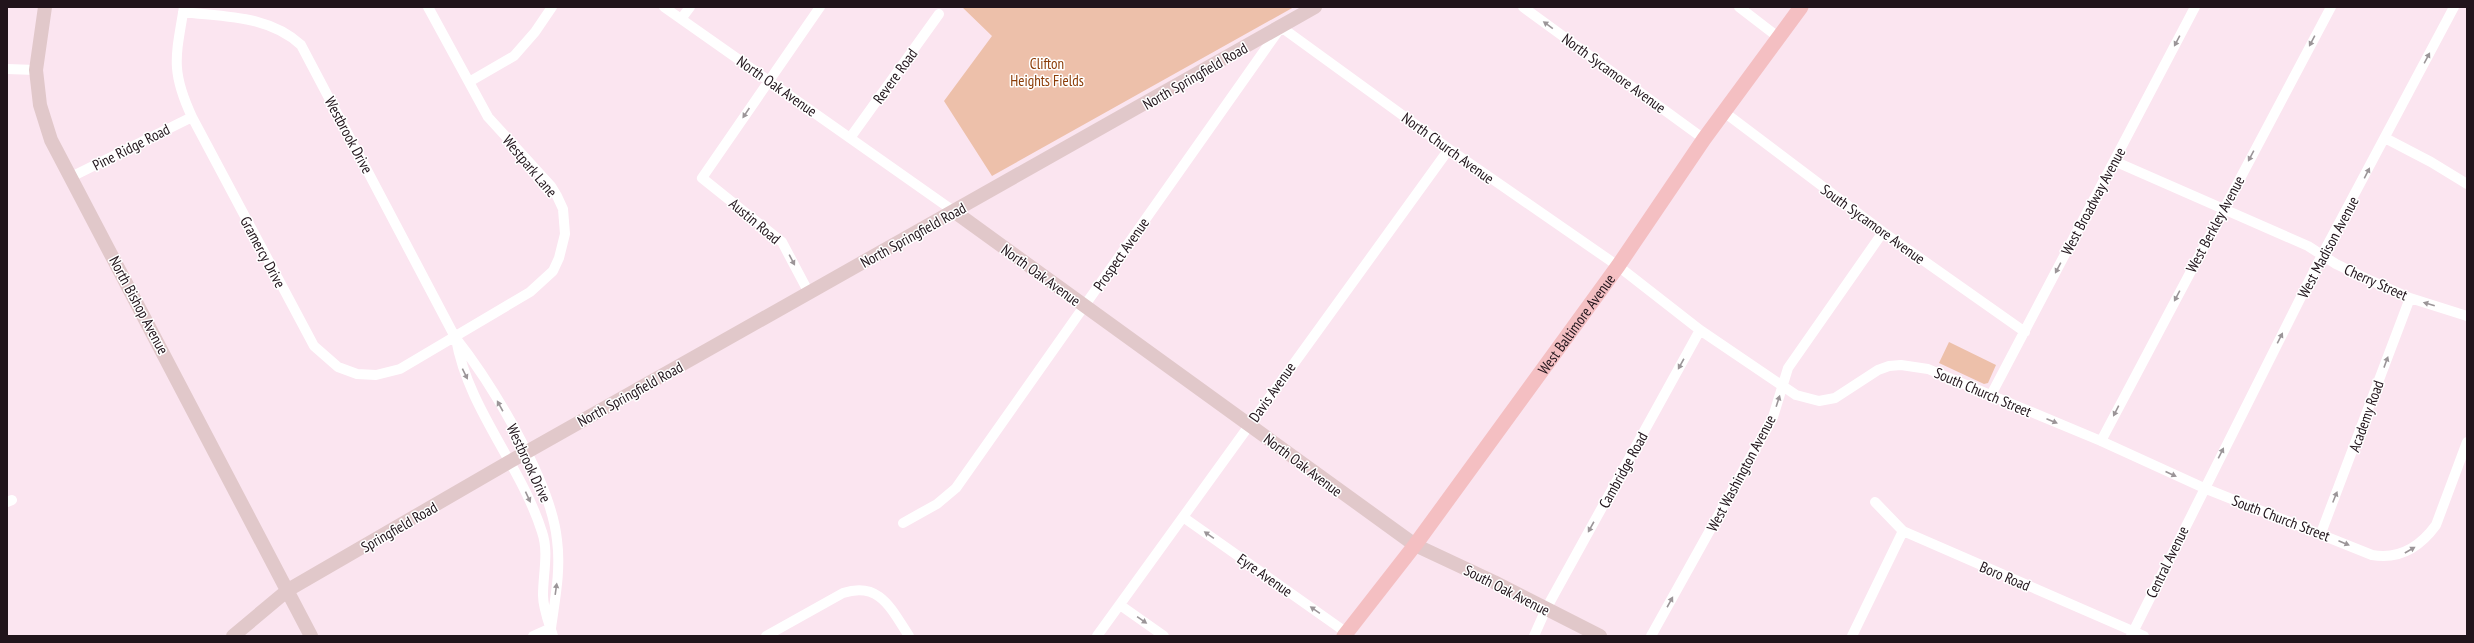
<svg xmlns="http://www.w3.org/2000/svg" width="2474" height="643" viewBox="0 0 2474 643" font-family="'PT Sans Narrow',sans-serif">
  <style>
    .green { fill: #edc0aa }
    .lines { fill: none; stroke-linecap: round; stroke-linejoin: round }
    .street { stroke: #fff; stroke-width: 10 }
    .secondary { stroke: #e1c8ca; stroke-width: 14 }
    .primary { stroke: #f4bfc2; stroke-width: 15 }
    .oneway { fill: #9b9598 }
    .labels { text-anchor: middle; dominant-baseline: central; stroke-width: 3; stroke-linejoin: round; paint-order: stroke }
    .park-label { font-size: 15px; fill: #8b3c07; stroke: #fff }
    .street-label { font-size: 15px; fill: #21141b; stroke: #fff }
  </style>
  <rect width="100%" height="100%" fill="#fbe5f0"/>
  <!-- green -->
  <path class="green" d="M962,7h332l-302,169 -48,-75 48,-65z
    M1949,342l47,23 -8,18 -4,1 -45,-21z"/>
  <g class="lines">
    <!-- street -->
    <path class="street" d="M184,7c-8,49 -14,63 8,110l122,229 24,21 19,7 19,1 24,-6 130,-77 23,-21 6,-13 6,-24 -2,-25 -6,-13 -6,-10 -63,-69 -60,-110
      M664,7l291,205
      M1523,7l181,132
      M1739,7l39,30
      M183,12c41,5 86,3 118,33l154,292c37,47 96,144 102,203 4,30 -2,59 -6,88
      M681,19l9,-12
      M7,69l29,1
      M469,82l45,-26 21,-24 17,-25
      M1724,112l159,120 142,100
      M850,138l89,-124
      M2385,138l46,24 36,22
      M2114,161l194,85 28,18 29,14 45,20 57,18
      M71,177l121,-60
      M809,293l-27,-51 -80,-64 118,-171
      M456,339c12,70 65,126 86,193 7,20 1,42 1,63 0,14 6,28 10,41
      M1991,395l204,-388
      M2101,441l230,-434
      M7,502l5,-2
      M1875,502l28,29 241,105
      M1183,517l164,116
      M903,523l34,-19 19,-16 325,-461 168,122 169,117 82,64 96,65 23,6 16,-3 43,-28 11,-4 12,-1 27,4 173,72 103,47 168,67c28,5 48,-8 64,-30l31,-83
      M2321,533l89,-235
      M1120,605l44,31
      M533,636l18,-8
      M766,636l77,-43c37,-12 48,16 66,43
      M1097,636l352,-487
      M1534,636l12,-27 154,-279
      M1651,636l122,-219 15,-49 95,-136
      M1852,636l51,-105
      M2131,636l191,-381 132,-248"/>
    <!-- secondary -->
    <path class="secondary" d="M45,7l-9,63 4,35 11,35 260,496
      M955,212l460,333 79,37 106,54
      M233,636l55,-46 221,-128 806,-455"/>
    <!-- primary -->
    <path class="primary" id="s1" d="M1344,636l71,-91 203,-279 86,-127 97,-132"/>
  </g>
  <!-- one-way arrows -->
  <defs><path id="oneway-solid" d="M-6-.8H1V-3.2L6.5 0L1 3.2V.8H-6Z"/></defs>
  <g class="oneway">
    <use href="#oneway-solid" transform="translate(1548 25) rotate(-144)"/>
    <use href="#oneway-solid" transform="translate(2177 41) rotate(118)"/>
    <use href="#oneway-solid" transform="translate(2312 41) rotate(118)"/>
    <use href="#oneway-solid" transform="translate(2427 58) rotate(-62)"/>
    <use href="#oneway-solid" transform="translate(746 113) rotate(124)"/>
    <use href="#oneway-solid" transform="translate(2251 156) rotate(118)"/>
    <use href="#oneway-solid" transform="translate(2367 173) rotate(-63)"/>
    <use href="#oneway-solid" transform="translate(792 260) rotate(62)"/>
    <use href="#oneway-solid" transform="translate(2058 268) rotate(118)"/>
    <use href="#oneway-solid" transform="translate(2177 296) rotate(118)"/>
    <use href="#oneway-solid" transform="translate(2429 304) rotate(-164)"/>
    <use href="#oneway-solid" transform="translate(2280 338) rotate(-63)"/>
    <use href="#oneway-solid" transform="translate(2386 362) rotate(-70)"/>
    <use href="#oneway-solid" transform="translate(1681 364) rotate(119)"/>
    <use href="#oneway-solid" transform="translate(465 374) rotate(64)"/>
    <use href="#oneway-solid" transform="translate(1778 401) rotate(-72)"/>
    <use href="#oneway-solid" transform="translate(500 406) rotate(-119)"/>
    <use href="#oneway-solid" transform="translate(2116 411) rotate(117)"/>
    <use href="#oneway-solid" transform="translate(2052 421) rotate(23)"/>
    <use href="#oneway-solid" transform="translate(2221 453) rotate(-63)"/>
    <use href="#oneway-solid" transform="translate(2171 474) rotate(24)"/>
    <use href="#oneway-solid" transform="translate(528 497) rotate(65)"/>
    <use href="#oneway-solid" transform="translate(2335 497) rotate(-68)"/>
    <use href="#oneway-solid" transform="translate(1591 527) rotate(119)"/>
    <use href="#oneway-solid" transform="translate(1209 535) rotate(-145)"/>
    <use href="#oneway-solid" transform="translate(2344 543) rotate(23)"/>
    <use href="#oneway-solid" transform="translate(2410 550) rotate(-30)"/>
    <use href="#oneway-solid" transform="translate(556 589) rotate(-82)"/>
    <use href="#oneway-solid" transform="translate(1670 602) rotate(-61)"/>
    <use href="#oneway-solid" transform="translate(1315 610) rotate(-145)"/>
    <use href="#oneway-solid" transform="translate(1142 620) rotate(35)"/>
  </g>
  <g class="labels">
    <!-- park labels -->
    <g class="park-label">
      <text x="1047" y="63">Clifton<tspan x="1047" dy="17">Heights Fields</tspan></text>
    </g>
    <!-- street labels -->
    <g class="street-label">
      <text transform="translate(1614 73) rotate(36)">North Sycamore Avenue</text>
      <text transform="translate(895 76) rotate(-54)">Revere Road</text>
      <text transform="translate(1195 76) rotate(-30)">North Springfield Road</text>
      <text transform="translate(777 86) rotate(35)">North Oak Avenue</text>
      <text transform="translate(349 135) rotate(62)">Westbrook Drive</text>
      <text transform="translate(131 147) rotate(-27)">Pine Ridge Road</text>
      <text transform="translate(1448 148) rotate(36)">North Church Avenue</text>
      <text transform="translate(530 166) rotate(50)">Westpark Lane</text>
      <text transform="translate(2093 201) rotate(-62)">West Broadway Avenue</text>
      <text transform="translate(755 221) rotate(40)">Austin Road</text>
      <text transform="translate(1873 224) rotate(36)">South Sycamore Avenue</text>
      <text transform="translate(2215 224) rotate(-62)">West Berkley Avenue</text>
      <text transform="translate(913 235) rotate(-29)">North Springfield Road</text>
      <text transform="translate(2328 247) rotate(-62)">West Madison Avenue</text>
      <text transform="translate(263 252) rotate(62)">Gramercy Drive</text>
      <text transform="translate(1121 254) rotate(-55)">Prospect Avenue</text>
      <text transform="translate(1041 275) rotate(36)">North Oak Avenue</text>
      <text transform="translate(2376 282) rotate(24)">Cherry Street</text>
      <text transform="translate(139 305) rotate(62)">North Bishop Avenue</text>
      <text stroke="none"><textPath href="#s1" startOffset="389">West Baltimore Avenue</textPath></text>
      <text transform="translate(1272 392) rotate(-55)">Davis Avenue</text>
      <text transform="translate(1983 392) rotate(23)">South Church Street</text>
      <text transform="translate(630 394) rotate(-29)">North Springfield Road</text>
      <text transform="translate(2366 416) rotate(-70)">Academy Road</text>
      <text transform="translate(529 463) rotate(65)">Westbrook Drive</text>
      <text transform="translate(1303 465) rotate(37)">North Oak Avenue</text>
      <text transform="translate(1623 470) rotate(-61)">Cambridge Road</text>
      <text transform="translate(1741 473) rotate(-62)">West Washington Avenue</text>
      <text transform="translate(2281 518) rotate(21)">South Church Street</text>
      <text transform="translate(399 527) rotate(-30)">Springfield Road</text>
      <text transform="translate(2167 562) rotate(-64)">Central Avenue</text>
      <text transform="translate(1265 575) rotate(35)">Eyre Avenue</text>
      <text transform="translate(2005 576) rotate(23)">Boro Road</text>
      <text transform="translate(1507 590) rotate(27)">South Oak Avenue</text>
    </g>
  </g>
  <!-- border -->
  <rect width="2474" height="643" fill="none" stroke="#21141b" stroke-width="16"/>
</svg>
